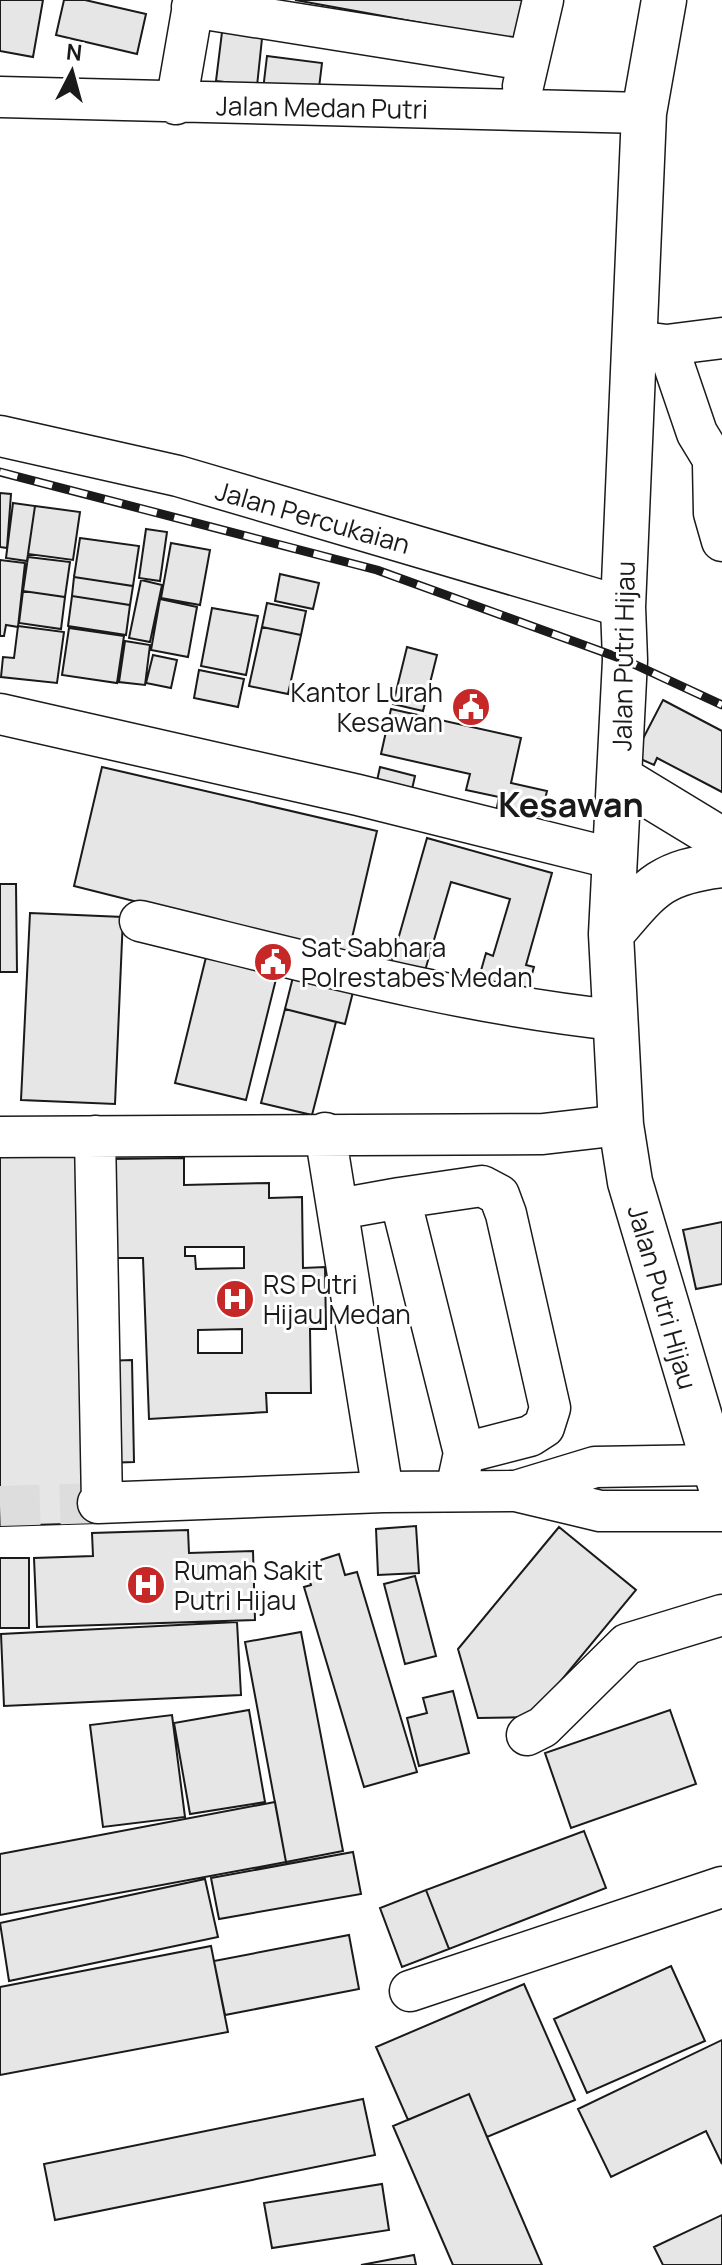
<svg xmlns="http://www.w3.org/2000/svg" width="722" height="2265" viewBox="0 0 722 2265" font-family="Manrope,sans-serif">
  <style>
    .building { fill: #e6e6e6; stroke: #1a1a1a; stroke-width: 2; fill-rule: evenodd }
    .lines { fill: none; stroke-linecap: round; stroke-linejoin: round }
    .minor-tunnel { stroke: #ddd; stroke-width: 40; stroke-dasharray: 40 20; stroke-linecap: butt }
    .minor-casing { stroke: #1a1a1a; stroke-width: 43 }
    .major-casing { stroke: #1a1a1a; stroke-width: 47 }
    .minor { stroke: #fff; stroke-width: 40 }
    .major { stroke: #fff; stroke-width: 44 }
    .rail-casing { stroke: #1a1a1a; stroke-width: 9 }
    .rail { stroke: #fff; stroke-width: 6; stroke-dasharray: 18; stroke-linecap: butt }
    .labels { text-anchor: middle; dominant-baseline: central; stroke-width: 6; stroke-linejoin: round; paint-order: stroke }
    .street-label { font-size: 26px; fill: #1a1a1a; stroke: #fff }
    .poi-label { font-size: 26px; fill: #1a1a1a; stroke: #fff; text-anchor: start }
    .district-label { font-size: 34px; font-weight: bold; fill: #1a1a1a; stroke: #fff }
  </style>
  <rect width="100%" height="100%" fill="#fff"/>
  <!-- building -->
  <path class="building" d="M0,0h43l-10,57 -33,-6z
    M64,0h21l61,14 -9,40 -81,-19z
    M295,0h238l-7,42z
    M223,24l40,5 -6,57 -41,-5z
    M267,56l55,7 -4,33 -55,-6z
    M0,493l11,1 -4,54 -7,-1z
    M13,503l22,3 -8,55 -21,-3z
    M35,506l45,6 -7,48 -45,-6z
    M146,529l21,3 -7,49 -21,-3z
    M80,538l59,8 -6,40 -59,-9z
    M171,543l39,7 -10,55 -39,-7z
    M28,557l42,5 -5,35 -42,-6z
    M0,560l25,3 -7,64 -12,-2 -2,11h-4z
    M280,574l39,9 -6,26 -38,-8z
    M74,577l59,9 -3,19 -58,-9z
    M141,580l21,5 -12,57 -21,-4z
    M23,591l42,6 -4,32 -42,-6z
    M72,596l58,9 -4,30 -58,-9z
    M160,599l37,8 -9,50 -37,-7z
    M267,603l39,8 -5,24 -39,-8z
    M212,608l46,8 -12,59 -45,-9z
    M18,626l46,6 -7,51 -56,-6 2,-20 11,1z
    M262,627l39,8 -13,59 -39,-8z
    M69,628l55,8 -7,47 -55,-8z
    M125,641l25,4 -5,40 -26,-3z
    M407,647l30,8 -14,56 -30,-7z
    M153,655l24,5 -6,28 -25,-5z
    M199,670l45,9 -6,28 -44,-9z
    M663,700l59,31v61l-65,-34 -3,7 -20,-9z
    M391,709l130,29 -10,45 36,8 -6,25 -44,-9 2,-10 -33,-7 4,-16 -89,-20z
    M102,767l275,64 -29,124 -274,-69z
    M380,767l35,9 -5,22 -35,-8z
    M427,838l125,35 -26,92 8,2 -8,28 -48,-14 8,-28 7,3 17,-57 -59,-17 -27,92 -33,-10z
    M0,884h16l1,88h-17z
    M30,913l93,4 -8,187 -94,-4z
    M208,949l71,18 -33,133 -71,-17z
    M295,969l60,15 -10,40 -60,-15z
    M285,1009l51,13 -24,93 -51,-12z
    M91,1152l8,371 -99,3v-373z
    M184,1158v27l85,-2v15l33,-1 1,71 22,-1 1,62h-16l1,64h-45l1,19 -118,7 -6,-161h-30l-2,-99zM185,1247h59v21l-48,1 -1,-13h-10zM242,1329v24h-44v-23z
    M722,1222v62l-26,5 -13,-59z
    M132,1360l2,102 -29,1 -2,-102z
    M416,1526l3,47 -41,2 -2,-46z
    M559,1527l77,63 -105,127 -53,1 -20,-69z
    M188,1530l1,23 64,-2 2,69 -218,7 -3,-69 59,-2 -1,-23z
    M339,1554l6,21 12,-3 60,200 -53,15 -60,-200 7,-2 -6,-20z
    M0,1558h29v70h-29z
    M415,1576l21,80 -31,8 -21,-80z
    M237,1622l4,73 -237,11 -3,-72z
    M301,1632l42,219 -57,11 -41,-220z
    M453,1691l16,62 -50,13 -12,-48 20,-5 -4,-15z
    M249,1710l16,92 -75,12 -16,-91z
    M670,1710l26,74 -125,44 -26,-75z
    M172,1715l13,102 -82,10 -13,-102z
    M275,1802l11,60 -286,53v-61z
    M584,1831l22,57 -157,61 -23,-59z
    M353,1852l8,42 -142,25 -8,-41z
    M205,1879l13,58 -209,44 -9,-58z
    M426,1890l23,59 -47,18 -22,-59z
    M349,1935l10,54 -134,26 -11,-54z
    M211,1946l17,86 -228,43v-88z
    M671,1966l34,75 -118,52 -33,-74z
    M524,1984l51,116 -88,37 -18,-43 -61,26 -32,-73z
    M722,2040v124l-16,-33 -95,46 -33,-68z
    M469,2094l18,43 55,128h-89l-60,-139z
    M363,2099l12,56 -320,65 -11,-56z
    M382,2184l7,46 -117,18 -8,-45z
    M722,2215v50h-59l-9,-18z
    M414,2255l2,10h-55z"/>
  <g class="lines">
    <!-- minor-tunnel -->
    <path class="minor-tunnel" d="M0,1506l98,-3"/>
    <defs>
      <path id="minor" d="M192,7l334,53
        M523,86l20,-86
        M0,97l644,16
        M176,104l18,-104
        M642,342l25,3 55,-7
        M667,345l30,88 25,41
        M0,436l178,40 445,131
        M713,464l1,49 8,28
        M0,714l358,81 257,64
        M140,921c157,38 314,82 475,99
        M325,1133l58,359
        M95,1136l7,367
        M0,1137l543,-3 78,-9
        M400,1198l82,-12 17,9 7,19 44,194 -6,19 -14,9 -66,17
        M339,1209l61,-11 64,255 -5,23
        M516,1491l84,20h122
        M98,1503l285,-11 133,-1 79,-24 117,-2
        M527,1735l16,-8 84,-83 95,-29
        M410,1991l312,-104"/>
      <path id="major" d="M664,0l-20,113 -21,494 2,53 -14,274 10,191 9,57 92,309
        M620,778l102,62
        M611,934c39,-46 49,-62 111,-69"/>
    </defs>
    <!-- minor casing -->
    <use href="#minor" class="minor-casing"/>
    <!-- major casing -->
    <use href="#major" class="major-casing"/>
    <!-- minor -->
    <use href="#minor" class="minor"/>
    <!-- major -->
    <use href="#major" class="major"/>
    <defs>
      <path id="rail" d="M0,472l377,98 248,90 97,45"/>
    </defs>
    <!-- rail casing -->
    <use href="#rail" class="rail-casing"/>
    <!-- rail -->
    <use href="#rail" class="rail"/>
  </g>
  <!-- icons -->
  <defs>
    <symbol id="civic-disc" viewBox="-11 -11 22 22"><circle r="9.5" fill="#c62828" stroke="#fff"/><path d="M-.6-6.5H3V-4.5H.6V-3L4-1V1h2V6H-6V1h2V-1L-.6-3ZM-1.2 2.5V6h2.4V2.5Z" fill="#fff"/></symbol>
    <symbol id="hospital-disc" viewBox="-11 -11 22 22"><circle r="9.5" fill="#c62828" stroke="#fff"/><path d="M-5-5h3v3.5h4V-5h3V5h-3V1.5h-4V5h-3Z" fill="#fff"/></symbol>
  </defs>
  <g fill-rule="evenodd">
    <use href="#civic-disc" x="449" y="685" width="44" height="44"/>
    <use href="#civic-disc" x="251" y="940" width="44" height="44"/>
    <use href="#hospital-disc" x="213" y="1277" width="44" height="44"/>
    <use href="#hospital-disc" x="124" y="1563" width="44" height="44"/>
  </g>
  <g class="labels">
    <!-- street labels -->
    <g class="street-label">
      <text transform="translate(322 107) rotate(1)">Jalan Medan Putri</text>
      <text transform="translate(313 517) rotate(16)">Jalan Percukaian</text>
      <text transform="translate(623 656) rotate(-89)">Jalan Putri Hijau</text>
      <text transform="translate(663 1297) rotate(74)">Jalan Putri Hijau</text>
    </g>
    <!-- poi labels -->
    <g class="poi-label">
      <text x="443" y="692" text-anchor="end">Kantor Lurah<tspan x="443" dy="30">Kesawan</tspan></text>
      <text x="301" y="947">Sat Sabhara<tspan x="301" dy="30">Polrestabes Medan</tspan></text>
      <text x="263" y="1284">RS Putri<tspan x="263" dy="30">Hijau Medan</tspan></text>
      <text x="174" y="1570">Rumah Sakit<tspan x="174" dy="30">Putri Hijau</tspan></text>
    </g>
    <!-- district labels -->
    <g class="district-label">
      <text x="571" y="804">Kesawan</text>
    </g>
  </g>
  <!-- north arrow -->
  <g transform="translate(72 72) rotate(6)" stroke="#ffffff" stroke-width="6" paint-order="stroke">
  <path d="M0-6L14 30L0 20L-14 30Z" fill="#1a1a1a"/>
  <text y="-12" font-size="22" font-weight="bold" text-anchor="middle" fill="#1a1a1a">N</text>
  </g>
</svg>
